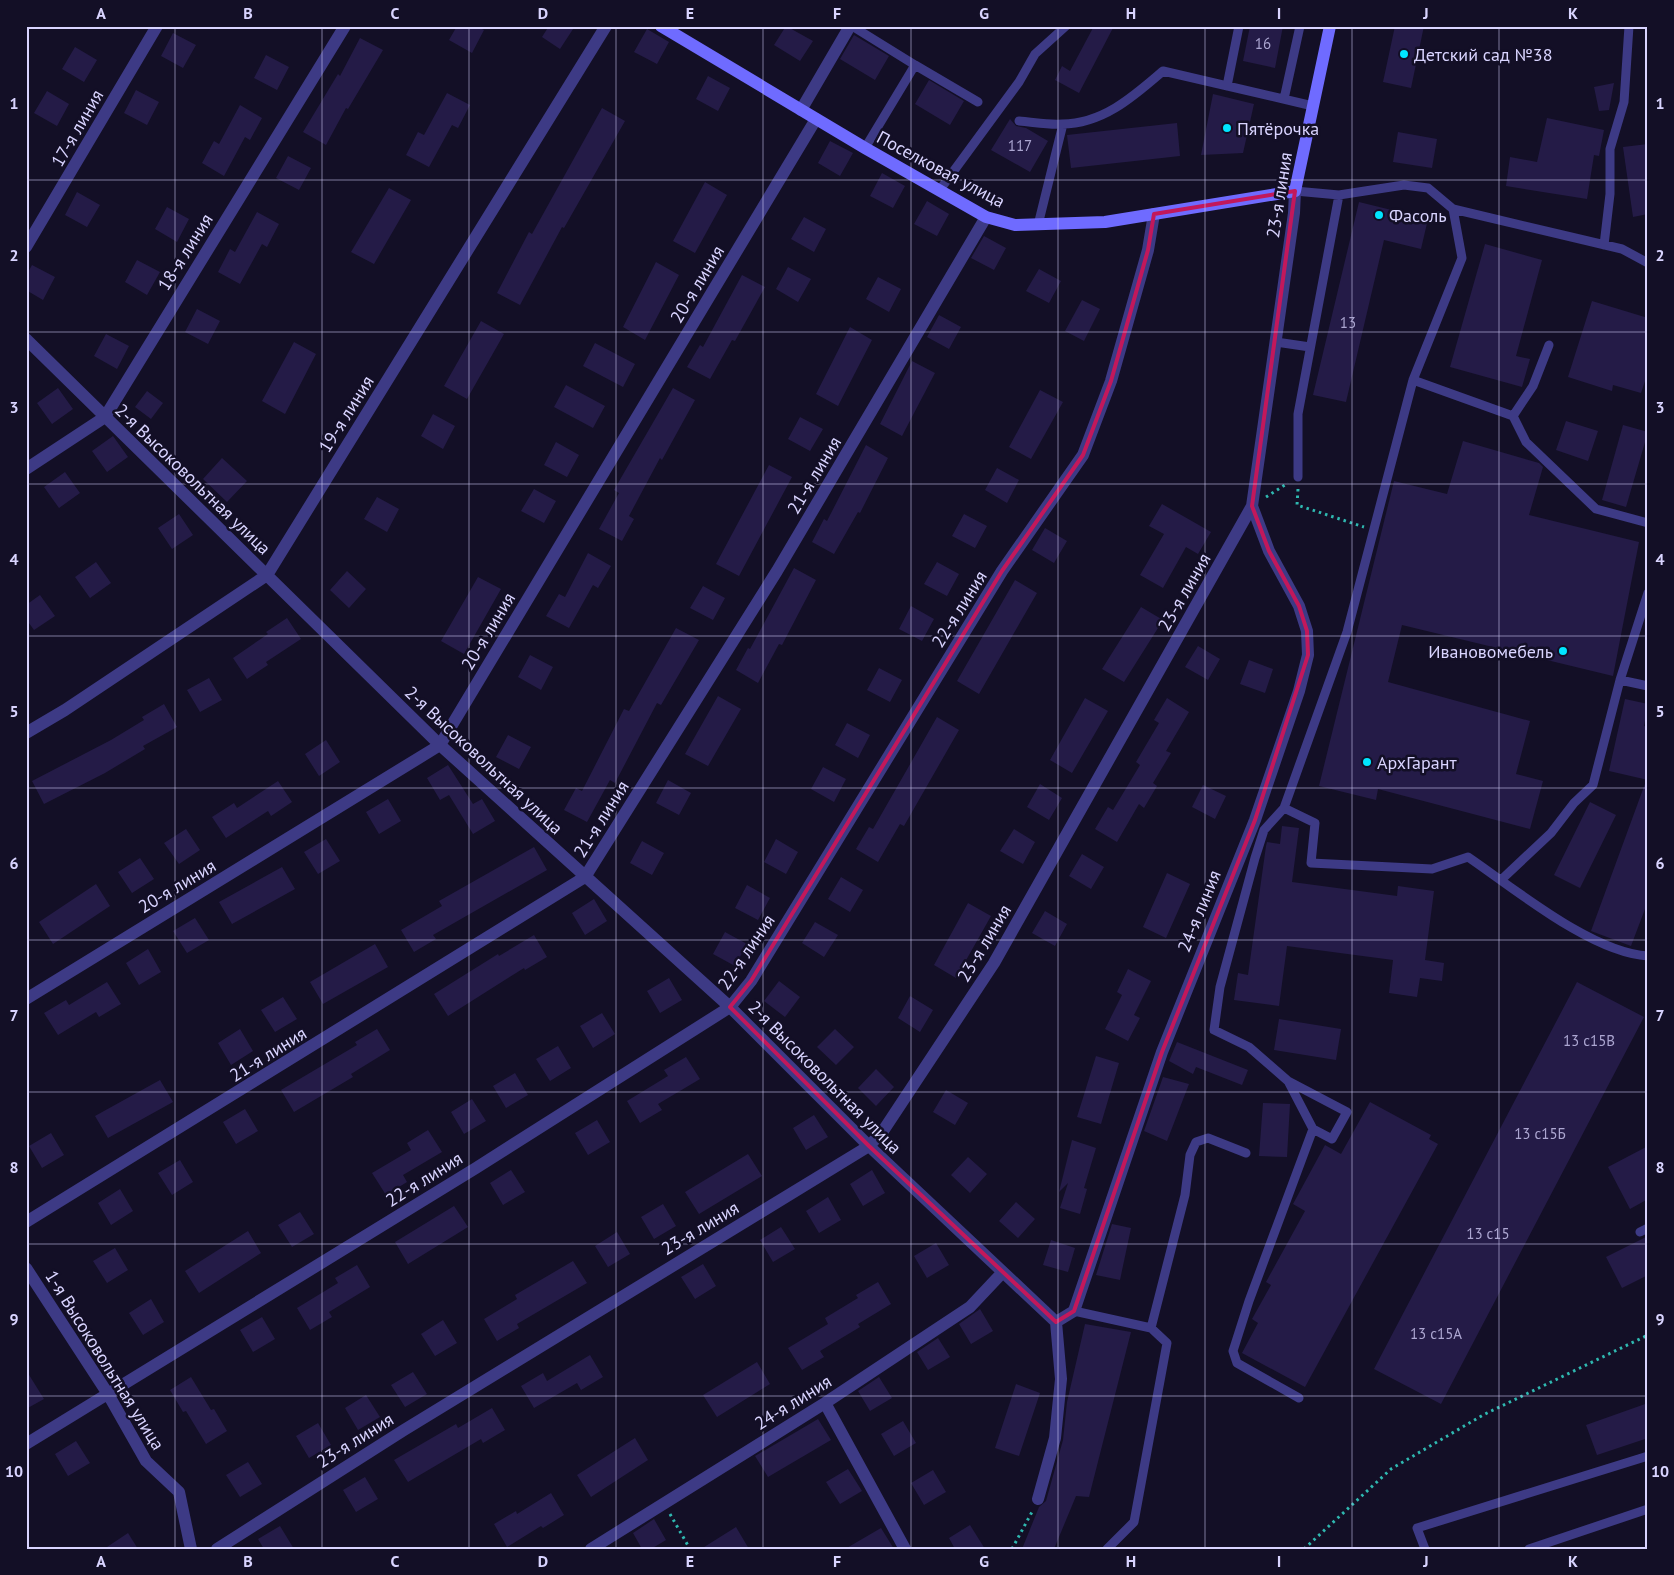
<svg xmlns="http://www.w3.org/2000/svg" width="1674" height="1575" viewBox="0 0 1674 1575" font-family="'PT Sans',sans-serif">
  <style>
    .building { fill: #241b47 }
    .lines { fill: none; stroke-linecap: round; stroke-linejoin: round }
    .path { stroke: #2fb8b0; stroke-width: 3; stroke-dasharray: 2.5 4; stroke-linecap: butt }
    .lane { stroke: #3d3a85; stroke-width: 9 }
    .street { stroke: #3d3a85; stroke-width: 12 }
    .secondary { stroke: #6f6bff; stroke-width: 12 }
    .marked { fill: none; stroke: #c2185b; stroke-width: 4; stroke-linejoin: round }
    .grid { fill: none; stroke: #d9d4ff; stroke-width: 1; stroke-opacity: 0.55 }
    .poi-dot { fill: #00e5ff; stroke: #130f26; stroke-width: 2 }
    .labels { text-anchor: middle; dominant-baseline: central; stroke-width: 5; stroke-linejoin: round; paint-order: stroke }
    .number-label { font-size: 15px; fill: #aca6d1 }
    .poi-label { font-size: 18px; fill: #d9d4ff; stroke: #130f26; text-anchor: start }
    .street-label { font-size: 18px; fill: #d9d4ff; stroke: #130f26 }
    .neatline { fill: none; stroke: #d9d4ff; stroke-width: 2 }
    .grid-label { font-size: 16px; text-anchor: middle; font-weight: bold; fill: #d9d4ff }
  </style>
  <rect width="100%" height="100%" fill="#130f26"/>
  <!-- building -->
  <path class="building" d="M457,26h19l8,4 -12,23 -23,-13z
    M549,26h26l-15,23 -18,-12z
    M786,26l27,15 -13,20 -26,-16z
    M1094,26h20l-35,67 -24,-13 7,-14 8,5z
    M1250,26h33l-8,42 -32,-7z
    M1395,26h29l-13,62 -28,-6z
    M647,29l22,13 -12,22 -23,-12z
    M173,33l23,12 -13,23 -22,-12z
    M854,35l35,21 -14,24 -35,-21z
    M360,38l23,12 -35,59 -2,-1 -20,37 -23,-13 35,-58 2,2z
    M75,47l22,13 -13,22 -22,-13z
    M266,55l23,12 -12,23 -23,-12z
    M708,76l22,12 -12,23 -22,-12z
    M929,80l35,21 -14,24 -35,-21z
    M1614,83l-5,27 -10,1 -5,-24z
    M136,90l23,12 -12,23 -23,-12z
    M47,91l22,13 -12,22 -23,-13z
    M447,93l23,12 -12,23 -6,-3 -23,42 -23,-12 12,-23 6,3z
    M1213,94l41,10 -11,49 -42,2z
    M240,105l22,13 -12,22 -5,-3 -21,39 -22,-13 12,-22 5,3z
    M602,108l23,13 -61,107 -2,-1 -42,78 -23,-12 32,-61 3,2z
    M1547,118l57,12 -5,26 -5,-1 -7,44 -81,-13 4,-29 27,5z
    M1010,119l6,7 10,2 22,13 -18,31 -39,-22z
    M1177,123l3,33 -109,12 -4,-33z
    M1398,132l39,7 -5,29 -39,-6z
    M830,141l23,12 -13,23 -22,-13z
    M1648,144v70l-15,3 -10,-70z
    M288,156l23,12 -12,22 -23,-12z
    M882,173l23,13 -12,22 -23,-12z
    M705,182l22,13 -32,58 -22,-12z
    M389,188l22,12 -37,64 -23,-12z
    M77,192l23,13 -13,22 -22,-12z
    M927,201l22,13 -12,22 -23,-12z
    M1359,202l69,17 -7,30 -37,-9 -38,162 -33,-7z
    M167,207l22,12 -12,23 -22,-13z
    M257,212l22,12 -12,23 -5,-3 -22,40 -22,-12 12,-23 5,3z
    M804,217l22,12 -12,23 -23,-13z
    M984,236l22,12 -12,22 -23,-12z
    M1485,244l57,16 -26,96 14,3 -8,28 -72,-20z
    M137,260l23,12 -13,23 -22,-13z
    M656,262l23,13 -34,65 -22,-13z
    M32,265l23,12 -12,23 -17,-10v-14z
    M788,267l23,12 -13,23 -22,-13z
    M1039,269l22,12 -12,22 -23,-12z
    M742,275l23,12 -30,54 -3,-1 -22,39 -23,-12 13,-22 3,2z
    M878,277l23,12 -12,23 -23,-13z
    M1082,300l18,9 -16,32 -19,-10z
    M1592,301l56,17v54l-7,21 -28,-8 -1,6 -44,-14z
    M197,309l23,12 -12,23 -23,-12z
    M939,315l22,12 -12,22 -22,-12z
    M481,321l23,13 -37,65 -23,-13z
    M850,327l22,13 -34,66 -22,-12z
    M106,334l23,12 -12,23 -23,-13z
    M294,342l22,12 -31,60 -23,-13z
    M595,343l40,21 -12,23 -40,-21z
    M912,361l23,12 -33,63 -22,-12z
    M566,385l39,21 -12,22 -39,-21z
    M58,388l15,21 -21,15 -15,-21z
    M673,388l22,12 -33,60 -2,-2 -31,58 5,3 -12,22 -23,-12 20,-36 -5,-3z
    M1040,390l23,12 -32,57 -22,-12z
    M147,391l16,12 -12,16 -16,-12z
    M433,414l22,12 -12,23 -22,-13z
    M800,417l23,12 -13,22 -22,-12z
    M1566,421l32,10 -10,30 -32,-11z
    M1623,425l25,7 -22,75 -24,-7z
    M113,436l15,21 -21,15 -15,-21z
    M1463,441l76,22 4,4 -14,48 110,27 -26,134 -211,-51 -14,57 142,39 -14,53 27,7 -13,48 -152,-40 -2,11 -57,-14 75,-305 53,13z
    M556,442l23,13 -12,22 -23,-12z
    M866,445l22,13 -28,55 -2,-1 -24,42 -22,-12 12,-23 3,2z
    M222,458l25,23 -20,21 -24,-23z
    M769,465l23,12 -53,99 -23,-12z
    M997,468l22,12 -12,23 -22,-13z
    M65,472l15,21 -21,15 -15,-21z
    M534,489l22,12 -12,22 -23,-12z
    M377,497l22,12 -12,23 -23,-13z
    M1162,504l49,28 -13,22 -12,-7 -23,41 -23,-13 24,-41 -15,-8z
    M179,514l14,21 -21,14 -14,-21z
    M964,514l23,12 -12,22 -23,-12z
    M1045,528l22,13 -13,22 -22,-13z
    M588,553l23,13 -13,22 -5,-3 -24,43 -23,-12 13,-22 6,3z
    M96,562l15,21 -21,15 -15,-21z
    M937,562l22,12 -12,22 -23,-12z
    M794,568l22,12 -34,65 -3,-1 -21,39 -22,-13 12,-22 2,1z
    M347,571l19,18 -17,19 -19,-18z
    M478,577l23,12 -37,65 -23,-13z
    M1015,580l22,13 -58,101 -22,-13z
    M703,586l22,12 -12,22 -23,-12z
    M40,595l15,21 -21,14 -8,-11v-14z
    M911,606l23,13 -12,22 -23,-12z
    M1141,607l22,13 -39,62 -22,-13z
    M287,618l14,21 -35,23 2,3 -21,14 -14,-21 35,-24 -2,-2z
    M676,628l23,12 -38,65 -4,-2 -42,80 -5,-3 -23,42 -23,-12 12,-22 6,3 42,-82 5,2z
    M1198,646l22,13 -12,21 -23,-13z
    M530,655l23,12 -12,23 -23,-13z
    M1249,660l24,9 -8,24 -25,-9z
    M879,668l23,12 -12,22 -23,-12z
    M209,678l13,22 -22,12 -13,-22z
    M718,696l23,13 -33,57 -23,-12z
    M1085,698l23,13 -36,62 -22,-13z
    M1167,698l22,14 -23,39 5,2 -18,30 4,3 -13,22 -5,-4 -22,38 -22,-13 13,-22 5,3 27,-45 -4,-3 23,-39 -5,-3z
    M1625,699l23,5 -4,22 4,1v53l-39,-9z
    M164,704l13,23 -34,19 2,3 -40,24 -61,31 -12,-23 79,-41 33,-20 -2,-3z
    M937,717l22,13 -55,96 -4,-2 -22,38 -22,-13 13,-22 4,2z
    M847,723l23,12 -12,23 -23,-13z
    M508,735l23,12 -12,22 -23,-12z
    M326,740l14,22 -21,14 -14,-22z
    M448,765l25,39 9,-5 13,22 -22,13 -24,-39 -9,5 -13,-22z
    M823,767l23,12 -12,23 -23,-13z
    M668,780l23,13 -12,22 -23,-12z
    M278,781l14,21 -21,14 -3,-5 -42,27 -14,-21 22,-14 3,5z
    M1646,781l2,120 -17,45 -40,-15z
    M1040,784l22,14 -13,22 -22,-13z
    M1203,785l23,11 -11,23 -23,-12z
    M388,799l13,22 -22,13 -13,-22z
    M1590,802l26,13 -36,73 -26,-13z
    M1282,826l17,2 -7,54 105,14 1,-10 36,5 -9,69 19,3 -2,18 -22,-3 -3,19 -28,-4 4,-33 -106,-14 -8,60 -45,-6 4,-27 10,2 18,-129 1,-4 13,2z
    M186,829l14,21 -21,14 -15,-21z
    M1014,829l21,13 -12,22 -23,-13z
    M326,839l14,22 -22,13 -14,-22z
    M776,839l22,13 -12,22 -22,-12z
    M642,841l22,12 -12,22 -22,-12z
    M534,847l13,23 -114,65 3,4 -22,13 -13,-22 41,-24 -3,-5z
    M1082,854l22,13 -13,22 -22,-13z
    M140,858l14,21 -22,14 -14,-21z
    M282,867l13,22 -63,35 -13,-22z
    M1167,873l23,11 -24,54 -23,-11z
    M841,877l22,13 -13,22 -22,-13z
    M96,884l14,22 -57,38 -14,-22z
    M747,885l23,13 -12,22 -23,-12z
    M594,899l13,22 -22,14 -13,-22z
    M968,903l23,13 -35,62 -22,-13z
    M1045,911l22,13 -12,22 -23,-13z
    M195,918l14,22 -22,13 -14,-22z
    M815,922l23,13 -14,22 -22,-14z
    M725,932l22,12 -12,22 -22,-12z
    M534,935l13,22 -22,13 -1,-2 -76,48 -14,-22 64,-40 1,2z
    M375,944l13,23 -65,37 -13,-22z
    M148,949l13,23 -22,13 -13,-22z
    M1128,969l23,12 -17,34 6,3 -12,23 -23,-12 17,-34 -5,-3z
    M669,978l13,22 -22,13 -13,-22z
    M779,981l21,16 -15,20 -21,-16z
    M107,982l14,22 -22,13 -3,-5 -38,23 -14,-22 22,-13 3,5z
    M1577,982l67,35 -203,387 -67,-35z
    M910,996l23,14 -13,22 -22,-14z
    M283,997l14,22 -22,13 -14,-22z
    M602,1013l13,21 -22,14 -13,-22z
    M1279,1019l62,10 -5,31 -62,-10z
    M240,1029l13,22 -22,14 -13,-22z
    M377,1029l13,21 -39,24 2,3 -59,35 -13,-22 76,-45 -2,-3z
    M835,1029l19,18 -18,18 -19,-18z
    M1177,1042l71,28 -6,15 -46,-18 -3,7 -24,-13z
    M558,1046l13,22 -21,13 -14,-22z
    M1096,1056l23,7 -18,61 -24,-7z
    M686,1057l14,22 -42,25 4,6 -22,13 -13,-22 41,-25 -4,-6z
    M876,1069l18,18 -18,19 -18,-18z
    M515,1073l13,22 -22,13 -13,-22z
    M1163,1077l26,7 -22,57 -23,-10z
    M160,1080l13,22 -65,36 -13,-22z
    M946,1090l22,13 -13,22 -22,-13z
    M472,1099l14,22 -22,13 -13,-22z
    M1370,1102l61,33 -2,4 9,5 -133,243 -63,-34 16,-30 -6,-4 19,-34 -5,-3 39,-71 -12,-7 32,-59 16,9z
    M1263,1103l27,1 -3,53 -28,-1z
    M245,1109l13,22 -22,13 -13,-22z
    M814,1115l14,22 -22,13 -13,-22z
    M597,1120l13,22 -22,13 -13,-22z
    M428,1130l14,22 -39,23 4,7 -21,13 -14,-22 39,-23 -4,-7z
    M51,1133l13,22 -22,13 -13,-22z
    M1072,1140l24,8 -12,40 3,1 -7,25 -20,-6 8,-25 -9,9z
    M1648,1146v53l-18,10 -22,-42z
    M748,1154l14,22 -63,38 -14,-22z
    M968,1157l19,17 -17,19 -19,-18z
    M180,1160l13,22 -21,13 -14,-22z
    M511,1170l14,22 -22,13 -13,-22z
    M872,1170l13,23 -22,13 -13,-22z
    M120,1189l13,22 -22,14 -13,-22z
    M828,1197l13,23 -22,13 -13,-22z
    M1016,1202l19,17 -17,19 -19,-17z
    M663,1204l13,22 -22,13 -13,-22z
    M454,1206l14,21 -60,37 -13,-22z
    M300,1212l14,22 -22,13 -14,-22z
    M1112,1224l19,4 -11,52 -24,-5z
    M781,1227l14,22 -22,13 -13,-22z
    M248,1231l13,22 -62,40 -14,-22z
    M617,1232l13,22 -22,13 -13,-21z
    M1648,1236v39l-26,13 -16,-31z
    M1051,1240l24,8 -7,24 -25,-7z
    M936,1243l13,22 -22,13 -13,-22z
    M115,1248l13,22 -21,13 -14,-22z
    M573,1261l14,22 -70,41 2,4 -22,13 -13,-22 33,-20 -2,-4z
    M703,1264l13,22 -21,13 -14,-22z
    M357,1265l13,22 -41,25 3,5 -22,13 -13,-22 41,-25 -3,-5z
    M878,1282l13,22 -33,20 2,3 -40,24 4,6 -22,13 -14,-22 40,-24 -3,-6 33,-20 -2,-3z
    M151,1299l13,23 -21,13 -14,-22z
    M980,1309l13,22 -22,13 -12,-20z
    M262,1317l13,22 -22,13 -13,-22z
    M443,1320l14,23 -22,13 -14,-22z
    M1085,1324l46,8 -42,165 -13,-1 -22,53h-32l17,-42 7,-6 17,-61 4,-38z
    M938,1338l12,19 -22,13 -11,-18z
    M590,1355l13,22 -22,13 -4,-7 -43,25 -13,-22 22,-13 4,8z
    M757,1362l13,22 -53,33 -14,-22z
    M26,1370l18,29 -18,10z
    M413,1372l14,22 -22,13 -14,-22z
    M191,1377l20,33 3,-1 13,22 -21,13 -20,-33 -3,1 -13,-22z
    M879,1377l13,21 -22,13 -12,-20z
    M1016,1384l24,9 -21,63 -24,-8z
    M366,1395l14,22 -22,13 -13,-22z
    M1648,1403v35l-51,17 -11,-30z
    M492,1408l13,22 -22,13 -2,-4 -73,43 -14,-22 62,-36 2,4z
    M818,1419l13,21 -63,37 -13,-21z
    M903,1421l13,22 -22,13 -13,-22z
    M318,1423l13,22 -22,13 -13,-22z
    M635,1438l13,22 -57,37 -14,-22z
    M76,1441l14,22 -22,13 -13,-22z
    M248,1462l14,22 -22,13 -14,-22z
    M848,1469l14,22 -22,13 -14,-22z
    M933,1470l13,22 -22,13 -13,-22z
    M365,1477l13,22 -22,13 -13,-22z
    M551,1493l13,22 -21,13 -2,-2 -34,21 -13,-23 22,-13 1,3z
    M654,1519l12,21 -15,9h-9l-9,-16z
    M970,1525l15,24h-30l-6,-11z
    M280,1526l14,23h-30l-6,-10z
    M736,1527l13,22h-48z
    M881,1528l13,21h-49z
    M128,1533l10,16h-34z"/>
  <g class="lines">
    <!-- path -->
    <path class="path" d="M1298,489l-1,16 67,22
      M1266,497l22,-14
      M670,1514l20,35
      M1012,1549l21,-39
      M1304,1549l87,-80 92,-54 165,-80"/>
    <!-- lane -->
    <path class="lane" d="M852,26l63,39
      M1227,86l12,-60
      M1284,99l16,-73
      M1019,121c14,1 29,4 43,3 41,0 72,-28 101,-53l150,35
      M865,148l50,-83 63,37
      M939,191l80,-109 16,-28 31,-28
      M1295,191l44,4 65,-10 24,3 25,21 9,49 -49,122
      M1453,209l169,40 26,14
      M1038,225l25,-101
      M1604,245l6,-51v-45l14,-47 5,-76
      M1276,342l34,5
      M1513,416l20,-30 16,-41
      M1298,477v-63l41,-219
      M1620,680l28,-87
      M1284,808l31,15 -4,40 121,6 36,-12c47,32 124,96 180,99
      M1501,880l50,-47 23,-30 19,-18 27,-105 28,6
      M1288,1081l25,48
      M1640,1232l8,-4
      M1074,1311l77,17 16,15 -33,179 -27,27
      M1151,1328l34,-133 5,-40 6,-13 12,-4 38,15
      M1299,1398l-62,-35 -4,-12 16,-50 64,-172 19,10 15,-27 -59,-31 -39,-34 -35,-17 6,-43 35,-129 9,-28 20,-22 63,-176 66,-252 100,36 13,26 70,67 52,14
      M1425,1549l-8,-21 231,-72
      M1529,1549l119,-40"/>
    <!-- street -->
    <path class="street" d="M801,110l49,-84
      M26,247l131,-221
      M26,339l414,406 290,262 139,139 187,176
      M26,469l79,-52 240,-391
      M26,733l39,-23 202,-135 339,-549
      M26,999l414,-254 376,-626
      M26,1222l559,-345 192,-306 209,-354
      M26,1268l82,126 38,67 33,31 12,57
      M1056,1322l18,-11 88,-259 93,-232 44,-129 9,-36 -1,-24 -8,-25 -30,-55 -17,-45
      M825,1403l80,146
      M26,1444l450,-276 254,-161 21,-26 251,-410 81,-116 28,-74 37,-131 6,-36
      M1038,1499l17,-61 6,-59 -5,-57
      M217,1549l187,-119 465,-284 14,-15 111,-168 258,-457 42,-293 1,-22
      M591,1549l234,-146 145,-96 33,-35"/>
    <!-- secondary -->
    <path class="secondary" d="M661,26l204,122 121,69 29,8 90,-3 190,-31 35,-165"/>
  </g>
  <!-- marked area -->
  <path class="marked" d="M1295,191l-43,315 17,45 30,55 8,25 1,24 -53,165 -93,232 -88,259 -18,11 -187,-176 -139,-139 21,-26 251,-410 81,-116 28,-74 37,-131 6,-36z"/>
  <!-- grid -->
  <path class="grid" d="M175,26v1523M322,26v1523M469,26v1523M616,26v1523M763,26v1523M911,26v1523M1058,26v1523M1205,26v1523M1352,26v1523M1499,26v1523M26,180h1622M26,332h1622M26,484h1622M26,636h1622M26,788h1622M26,940h1622M26,1092h1622M26,1244h1622M26,1396h1622"/>
  <!-- markers -->
  <g class="poi-dot">
    <circle cx="1404" cy="54" r="5"/>
    <circle cx="1227" cy="128" r="5"/>
    <circle cx="1379" cy="215" r="5"/>
    <circle cx="1563" cy="651" r="5"/>
    <circle cx="1367" cy="762" r="5"/>
  </g>
  <g class="labels">
    <!-- number labels -->
    <g class="number-label">
      <text x="1263" y="43">16</text>
      <text x="1020" y="145">117</text>
      <text x="1348" y="322">13</text>
      <text x="1589" y="1040">13 с15В</text>
      <text x="1540" y="1133">13 с15Б</text>
      <text x="1488" y="1233">13 с15</text>
      <text x="1436" y="1333">13 с15А</text>
    </g>
    <!-- poi labels -->
    <g class="poi-label">
      <text x="1414" y="54">Детский сад №38</text>
      <text x="1237" y="128">Пятёрочка</text>
      <text x="1389" y="215">Фасоль</text>
      <text x="1553" y="651" text-anchor="end">Ивановомебель</text>
      <text x="1377" y="762">АрхГарант</text>
    </g>
    <!-- street labels -->
    <g class="street-label">
      <text transform="translate(77 128) rotate(-60)">17-я линия</text>
      <text transform="translate(941 169) rotate(28)">Поселковая улица</text>
      <text transform="translate(1279 195) rotate(-81)">23-я линия</text>
      <text transform="translate(185 252) rotate(-58)">18-я линия</text>
      <text transform="translate(697 284) rotate(-59)">20-я линия</text>
      <text transform="translate(346 414) rotate(-58)">19-я линия</text>
      <text transform="translate(814 475) rotate(-59)">21-я линия</text>
      <text transform="translate(193 479) rotate(44)">2-я Высоковольтная улица</text>
      <text transform="translate(1184 592) rotate(-60)">23-я линия</text>
      <text transform="translate(959 609) rotate(-58)">22-я линия</text>
      <text transform="translate(488 631) rotate(-59)">20-я линия</text>
      <text transform="translate(484 760) rotate(43)">2-я Высоковольтная улица</text>
      <text transform="translate(601 819) rotate(-58)">21-я линия</text>
      <text transform="translate(177 886) rotate(-31)">20-я линия</text>
      <text transform="translate(1199 911) rotate(-68)">24-я линия</text>
      <text transform="translate(984 943) rotate(-59)">23-я линия</text>
      <text transform="translate(746 952) rotate(-56)">22-я линия</text>
      <text transform="translate(268 1054) rotate(-32)">21-я линия</text>
      <text transform="translate(825 1077) rotate(45)">2-я Высоковольтная улица</text>
      <text transform="translate(424 1179) rotate(-32)">22-я линия</text>
      <text transform="translate(700 1228) rotate(-31)">23-я линия</text>
      <text transform="translate(105 1360) rotate(58)">1-я Высоковольтная улица</text>
      <text transform="translate(793 1402) rotate(-32)">24-я линия</text>
      <text transform="translate(355 1440) rotate(-32)">23-я линия</text>
    </g>
  </g>
  <!-- border -->
  <rect width="1674" height="1575" fill="none" stroke="#130f26" stroke-width="55"/>
  <rect x="28" y="28" width="1618" height="1520" class="neatline"/>
  <g class="grid-label">
    <text x="101" y="19">A</text>
    <text x="248" y="19">B</text>
    <text x="395" y="19">C</text>
    <text x="543" y="19">D</text>
    <text x="690" y="19">E</text>
    <text x="837" y="19">F</text>
    <text x="984" y="19">G</text>
    <text x="1131" y="19">H</text>
    <text x="1279" y="19">I</text>
    <text x="1426" y="19">J</text>
    <text x="1573" y="19">K</text>
    <text x="14" y="109">1</text>
    <text x="1660" y="109">1</text>
    <text x="14" y="261">2</text>
    <text x="1660" y="261">2</text>
    <text x="14" y="413">3</text>
    <text x="1660" y="413">3</text>
    <text x="14" y="565">4</text>
    <text x="1660" y="565">4</text>
    <text x="14" y="717">5</text>
    <text x="1660" y="717">5</text>
    <text x="14" y="869">6</text>
    <text x="1660" y="869">6</text>
    <text x="14" y="1021">7</text>
    <text x="1660" y="1021">7</text>
    <text x="14" y="1173">8</text>
    <text x="1660" y="1173">8</text>
    <text x="14" y="1325">9</text>
    <text x="1660" y="1325">9</text>
    <text x="14" y="1477">10</text>
    <text x="1660" y="1477">10</text>
    <text x="101" y="1567">A</text>
    <text x="248" y="1567">B</text>
    <text x="395" y="1567">C</text>
    <text x="543" y="1567">D</text>
    <text x="690" y="1567">E</text>
    <text x="837" y="1567">F</text>
    <text x="984" y="1567">G</text>
    <text x="1131" y="1567">H</text>
    <text x="1279" y="1567">I</text>
    <text x="1426" y="1567">J</text>
    <text x="1573" y="1567">K</text>
  </g>
</svg>
